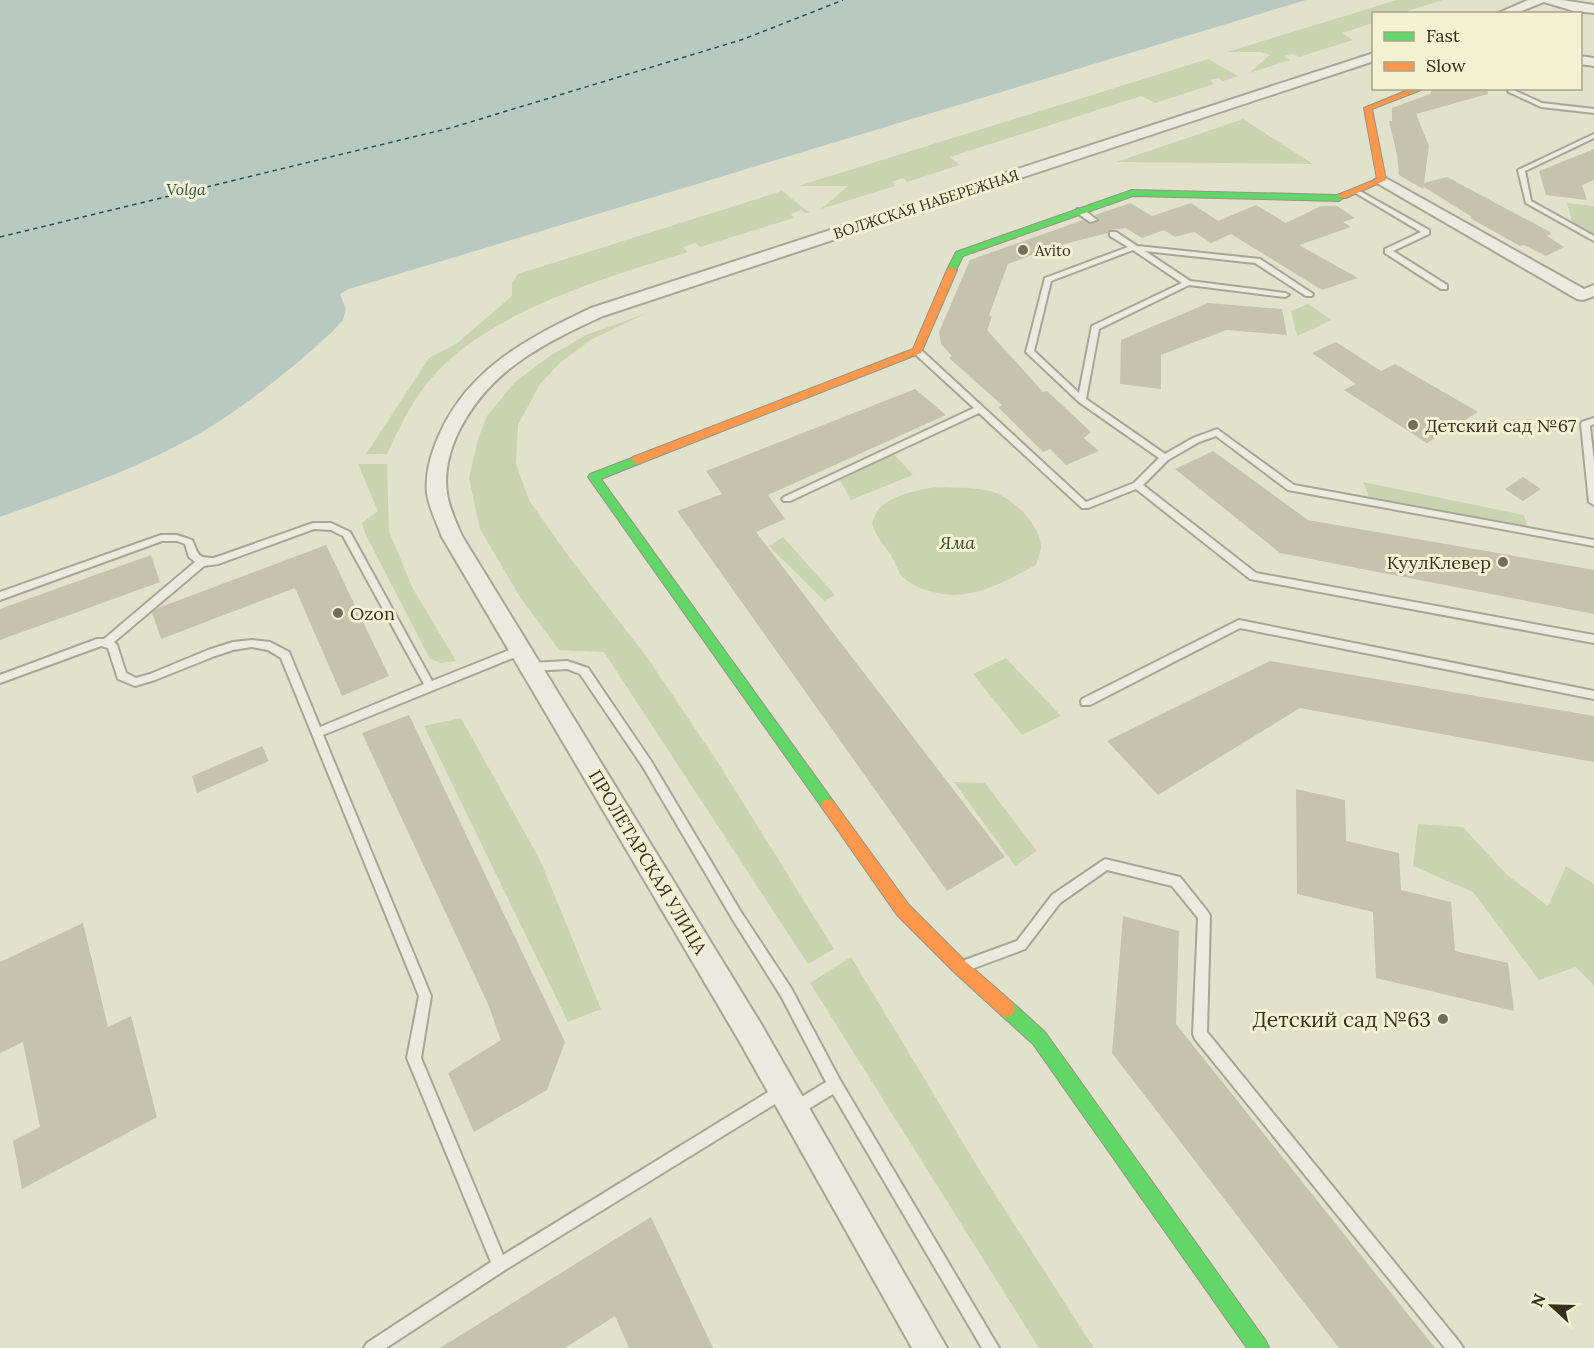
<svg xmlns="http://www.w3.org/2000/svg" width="1594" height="1348" viewBox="0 0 1594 1348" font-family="Lora,serif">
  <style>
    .green { fill: #c9d3b0 }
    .water { fill: #b8c9c2 }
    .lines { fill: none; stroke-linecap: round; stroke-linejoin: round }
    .ferry { stroke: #2f4b53; stroke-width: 1.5; stroke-dasharray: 4.5 4; stroke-linecap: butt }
    .building { fill: #c5c2ad }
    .lane-casing { stroke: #a7a696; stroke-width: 4 }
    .street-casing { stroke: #a7a696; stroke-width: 4 }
    .fast-casing { stroke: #979585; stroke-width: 2 }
    .slow-casing { stroke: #979585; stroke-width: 2 }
    .lane { fill: #eaeade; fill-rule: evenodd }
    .street { fill: #eaeade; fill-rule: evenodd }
    .fast { fill: #63d668; fill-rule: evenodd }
    .slow { fill: #ff974d; fill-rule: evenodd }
    .poi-dot { fill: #716e5c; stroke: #f2f2d3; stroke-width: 2 }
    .labels { text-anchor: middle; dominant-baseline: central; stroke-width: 6; stroke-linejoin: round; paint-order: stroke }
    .far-street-label { font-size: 15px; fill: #34301f; stroke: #f2f2d3 }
    .far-poi-label { font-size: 15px; fill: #34301f; stroke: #f2f2d3; text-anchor: start }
    .far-water-label { font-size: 16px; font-style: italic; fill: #2f4b53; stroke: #f2f2d3 }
    .poi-label { font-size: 18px; fill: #34301f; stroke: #f2f2d3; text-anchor: start }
    .park-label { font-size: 18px; font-style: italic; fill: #394f27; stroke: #f2f2d3 }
    .street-label { font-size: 18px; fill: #34301f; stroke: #f2f2d3 }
    .near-poi-label { font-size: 21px; fill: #34301f; stroke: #f2f2d3; text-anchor: end }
  </style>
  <rect width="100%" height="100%" fill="#e2e2cc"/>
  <!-- green -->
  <path class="green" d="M1397,0h46l-42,13 -27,1 -1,9 -31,10 11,7 -54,17 -6,-3 -9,2 6,4 -41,13 21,-18 -9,-3h-34z
    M1208,59l30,17 -15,5 -5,-3 -8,2 4,4 -59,19 -14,-7 -191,61 10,8 -53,17 -4,-4 -11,4 3,4 -74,23 27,-23h-50z
    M1243,119l70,45 -197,-2z
    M782,191l28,22h-5l-4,-3 -10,4 3,4 -94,29 -5,-4 -12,4 5,5c-80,25 -192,57 -251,120 -23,24 -36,52 -50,82h-21l63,-96 27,-14 56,-48v-13l6,-9z
    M1567,203l27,3v29l-22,-13z
    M1308,304l24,16 -35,16 -6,-25z
    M647,313l-55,26 -31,23 -21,22 -22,41 -2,39 13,36 35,50 85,110 68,101 117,188 -26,15 -204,-312 -45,-2 -41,-56 -38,-65 -11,-51 9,-39 9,-23 28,-34 35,-26 36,-21z
    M893,453l20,22 -62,25 -11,-20z
    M358,464h29l2,67 23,56 44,74 -15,2 -11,-4 -65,-126 -3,-10 16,-12z
    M1363,482l161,33 3,11 -158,-29z
    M938,487c15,1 31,0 47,3 23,3 55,32 56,57 0,5 -4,13 -5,18 -36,19 -68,39 -110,25 -8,-2 -19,-8 -24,-14 -5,-6 -7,-14 -11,-21 -8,-11 -15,-18 -19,-32 2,-4 3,-10 6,-13 12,-15 43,-21 60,-23z
    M783,537l52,58 -11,6 -55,-55z
    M1006,658l55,58 -39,19 -49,-61z
    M461,718l79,142 61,149 -33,13 -144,-296z
    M954,782l31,1 52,68 -22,15z
    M1418,824l45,3 44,48 41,31 18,-40 28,18v102l-18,-19 -37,13 -66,-88 -60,-26z
    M851,957l129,214 114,177h-55l-229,-365z"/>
  <!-- water -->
  <path class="water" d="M0,0h1306l-957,289 -9,5 6,15 -3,11 -11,12c-40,37 -84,72 -130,100 -64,37 -133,60 -202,85z"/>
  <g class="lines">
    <!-- ferry -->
    <path class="ferry" d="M0,237l454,-110 290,-88 99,-39"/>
  </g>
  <!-- building -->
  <path class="building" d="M1433,88h54l1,6 -72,20 13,32 -5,37 23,-6 105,56 -5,3 17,11 -18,9 -22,-11 -4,1 -50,-28 2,-1 -48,-30 -1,2 -24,-14 -2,-20 -8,-34h3v-13l38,-14z
    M1594,149v31l-12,5 5,15 -41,-5 -7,-24z
    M1130,203l22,13 39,-13 27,18 38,-16 30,18 35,-17h16l18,12 -12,4 8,5 -52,18 59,33 -36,12 -91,-56 -20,9 -17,-11 -19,5 -11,-7 -22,8 -16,-10 -16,2 -2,3 -56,14 -44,17 -19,51 3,2 -5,13 56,62 4,-1 44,41 -7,6 15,13 -33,14 -16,-16 -7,3 -45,-45 4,-2 -53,-47 3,-2 -11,-12 -2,-12 31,-72 113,-40 6,4 9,-2 1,-2 -4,-5z
    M1208,303l74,6 5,26 -61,-5 -65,25v34l-41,-5 1,-44z
    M1336,342l45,29 14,-7 83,48 -51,31 -83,-53 12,-6 -44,-31z
    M915,389l31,26 -178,80 17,24 -29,13 249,325 -58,34 -270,-380 45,-17 -16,-23z
    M1213,451l95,69 286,50v44l-314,-61 -105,-84z
    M1523,477l18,12 -18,12 -18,-12z
    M326,545l63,131 -47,20 -47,-108 -134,51 -9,-27 6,-4z
    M151,555l9,27 -160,58v-31z
    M1270,661l324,55v46l-294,-54 -142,87 -51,-54z
    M409,715l156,327 -18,48 -73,42 -26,-59 53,-33 -13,-36 -126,-271z
    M262,746l7,15 -72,32 -5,-17z
    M1296,789l49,11 1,41 53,12 2,37 50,12 4,49 53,12 6,48 -138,-33 -3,-66 -76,-18z
    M1123,916l56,15 -3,93 259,324h-96l-227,-295z
    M83,923l25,104 23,-11 26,101 -135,72 -9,-48 27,-14 -17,-85 -23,11v-91z
    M651,1217l62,131h-84l-14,-32 -50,32h-125z"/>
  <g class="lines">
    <defs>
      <path id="lane" d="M1511,89l31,14 52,6v4l-53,-6 -32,-15 -1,-1z
        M1594,134v4l-69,33 6,30 63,35v5l-68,-38 -8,-33z
        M1354,190h4l71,40v4l-36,17 54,34v4h-6l-56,-36v-4l36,-17 -67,-40z
        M1077,209h6l14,11 -7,2 -13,-9z
        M1110,232h6l21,14 123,13 53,35 -1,2h-6l-51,-33 -110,-12 45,30 95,12 4,2 -4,2 -96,-12 -90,44 -13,70 79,55 28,-16 24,-9 77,56 300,55v6l-306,-56 -72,-54 -17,6 -31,18 -25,25 113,88 338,62v8l-344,-64 -114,-90 -48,19h-6l-103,-95 -189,88h-6l-2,-2 2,-2 190,-89 -60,-55 -1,-2 4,-2h3l166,153 48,-19 25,-25 -80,-56 -53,-50 19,-74 83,-31 -18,-11zM1133,250l49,33 -90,43 -13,67 -45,-42 17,-70z
        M1594,418v6l-4,2 4,37v42l-5,-3 -8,-78 1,-2z
        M313,523h18l19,9 82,149 85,-34h8l1,3 -1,3 -202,82 108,261 -10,62 82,197 275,-169 5,-2 5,2 2,5 -2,5 -283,174 -119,78h-22l3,-5 124,-81 -84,-204 12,-62 -138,-338 -13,-8 -16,-3 -19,3 -18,6 -60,24 -20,6 -17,-7 -10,-31 -7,-2 -101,37v-8l97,-36h7l91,-77 -6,-5 -4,-13 -8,-3h-15l-162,59v-8l161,-57h16l15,5c7,14 4,18 22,18zM314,529l17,1 12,6 81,148 -104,43 -31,-75 -19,-10 -18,-2 -19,2 -25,8 -58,24 -14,4 -10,-5 -9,-28 -3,-3 90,-76 14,-2z
        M1239,620l355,71v8l-354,-71 -150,77h-8l-1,-3 1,-3z
        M567,661l21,7 63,93 90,151 50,76 49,92 159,268h-17l-149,-254 -33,20 -5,2 -5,-2 -2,-5 2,-5 36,-22 -45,-86 -48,-76 -90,-153 -63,-93 -13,-5 -36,2 -4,-1 -1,-3 1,-3 4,-1z
        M1105,859l75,18 28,35 2,4 -3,116 253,311 3,5h-18l-250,-309 -2,-5 5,-116 -26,-32 -65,-16 -47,33 -35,46 -56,21 -4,-2 -2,-4 2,-4 52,-19 35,-46z"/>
      <path id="street" d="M1528,0h34l32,5v8l-20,-2 -30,-9 -30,12h-18z
        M1374,53v8l-771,255c-61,28 -116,55 -146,119 -8,17 -13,39 -10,58 2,15 9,29 15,43l299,488 186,324h-35l-171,-304 -299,-507c-5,-14 -13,-29 -15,-44 -2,-21 5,-43 14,-62 30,-64 89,-94 150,-123z
        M1580,56l14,2v8l-14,-2z
        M1382,176l202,113 10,-4v11l-11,4 -6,-1 -200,-116 -2,-3z"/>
      <path id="fast" d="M1132,190l205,5 6,-2 4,3 -8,5 -206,-5 -170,60 -8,16 -8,-2 9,-18z
        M637,456l6,4 -2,3 -40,16 232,322 2,4 -2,4 -5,2 -5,-2 -235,-332 2,-3z
        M1007,1001l6,2 32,29 221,309 3,7h-22l-214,-304 -32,-29 -2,-6 2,-6z"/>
      <path id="slow" d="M1413,88h13l-54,21 14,71 -40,18h-6v-4l37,-15 -13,-71z
        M952,267l5,3 -36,83 -280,110 -4,1 -6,-4 2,-3 280,-108 34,-79z
        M828,799l5,2 76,104 57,57 47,41 2,6 -2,6 -6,2 -6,-2 -47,-43 -57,-57 -74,-106 -2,-4 2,-4z"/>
    </defs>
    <!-- lane casing -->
    <use href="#lane" class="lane-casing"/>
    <!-- street casing -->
    <use href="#street" class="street-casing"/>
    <!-- fast casing -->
    <use href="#fast" class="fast-casing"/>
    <!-- slow casing -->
    <use href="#slow" class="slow-casing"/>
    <!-- lane -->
    <use href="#lane" class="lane"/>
    <!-- street -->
    <use href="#street" class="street"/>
    <!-- fast -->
    <use href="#fast" class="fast"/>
    <!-- slow -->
    <use href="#slow" class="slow"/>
  </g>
  <!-- markers -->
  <g class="poi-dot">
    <circle cx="1023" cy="250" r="6"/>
    <circle cx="1413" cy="425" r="6"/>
    <circle cx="1503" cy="562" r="6"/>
    <circle cx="338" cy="613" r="6"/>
    <circle cx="1443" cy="1019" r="6"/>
  </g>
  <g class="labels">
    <!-- far-street labels -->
    <g class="far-street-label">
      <text transform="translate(926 204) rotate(-18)">ВОЛЖСКАЯ НАБЕРЕЖНАЯ</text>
    </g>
    <!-- far-poi labels -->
    <g class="far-poi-label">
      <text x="1035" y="250">Avito</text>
    </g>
    <!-- far-water labels -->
    <g class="far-water-label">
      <text x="186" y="189">Volga</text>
    </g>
    <!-- poi labels -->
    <g class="poi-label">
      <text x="1425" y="425">Детский сад №67</text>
      <text x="1491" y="562" text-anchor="end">КуулКлевер</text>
      <text x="350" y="613">Ozon</text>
    </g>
    <!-- park labels -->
    <g class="park-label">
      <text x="957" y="542">Яма</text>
    </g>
    <!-- street labels -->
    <g class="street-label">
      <text transform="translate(648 862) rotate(59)">ПРОЛЕТАРСКАЯ УЛИЦА</text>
    </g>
    <!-- near-poi labels -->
    <g class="near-poi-label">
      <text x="1431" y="1019">Детский сад №63</text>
    </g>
  </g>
  <!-- legend -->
  <rect x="1372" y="12" width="210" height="78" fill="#f2f2d3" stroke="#a6a48b" stroke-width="1.5"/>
  <rect x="1384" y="32" width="30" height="9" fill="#63d668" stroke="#a6a48b" stroke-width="1.5"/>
  <text x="1426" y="42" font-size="18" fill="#34301f">Fast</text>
  <rect x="1384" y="62" width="30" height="9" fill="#ff974d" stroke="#a6a48b" stroke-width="1.5"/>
  <text x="1426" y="72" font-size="18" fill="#34301f">Slow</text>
  <!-- north arrow -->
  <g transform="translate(1552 1306) rotate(292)" stroke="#f2f2d3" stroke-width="4.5" paint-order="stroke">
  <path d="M0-4.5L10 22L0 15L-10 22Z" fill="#34301f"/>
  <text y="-9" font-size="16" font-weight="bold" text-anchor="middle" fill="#34301f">N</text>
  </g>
</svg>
